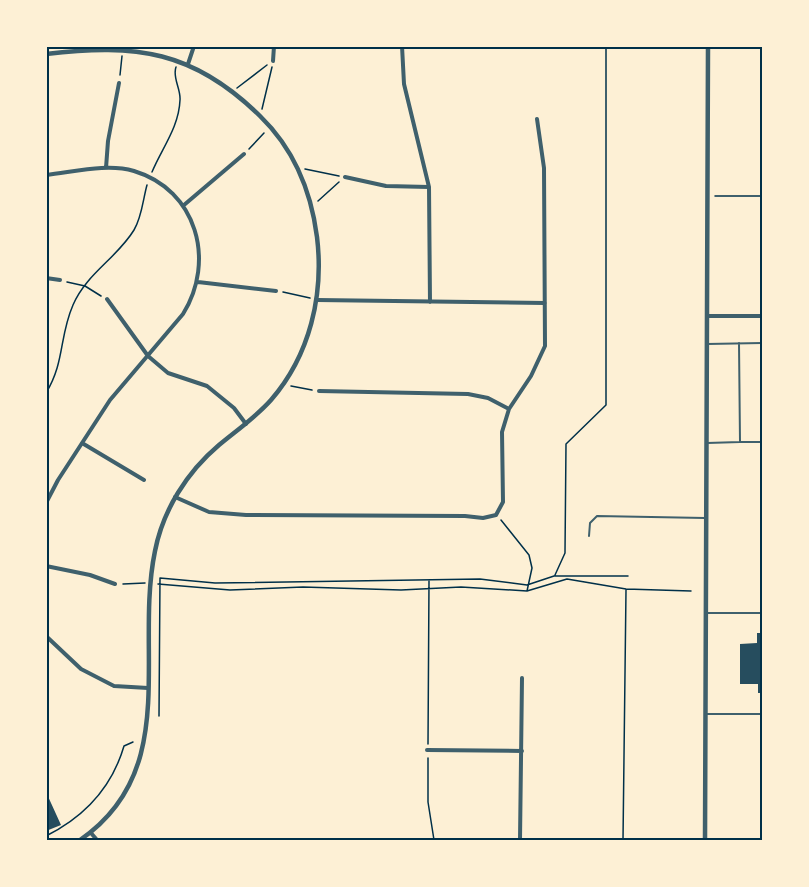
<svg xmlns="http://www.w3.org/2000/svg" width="809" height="887" viewBox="0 0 809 887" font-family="Literata,serif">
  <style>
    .building { fill: #264d5e }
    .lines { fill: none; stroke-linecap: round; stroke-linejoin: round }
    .path { stroke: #003049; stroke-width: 1.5 }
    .service { stroke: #3f606c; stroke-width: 2 }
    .minor { stroke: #3f606c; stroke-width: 4 }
    .tertiary { stroke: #3f606c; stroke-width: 4.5 }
    .neatline { fill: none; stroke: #003049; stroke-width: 2 }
  </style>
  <rect width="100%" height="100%" fill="#fdf0d5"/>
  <!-- building -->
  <path class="building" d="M757,633h5v60h-4v-9h-18v-40l17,-1z
    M46,792l15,33 -15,6z"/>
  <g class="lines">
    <!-- path -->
    <path class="path" d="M120,75l2,-19
      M237,88l30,-23
      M262,109l10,-42
      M249,149l15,-16
      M305,169l34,7
      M152,172c10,-24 27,-45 28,-72 1,-11 -8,-23 -4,-33
      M715,196h47
      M318,201l21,-19
      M67,282l18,4 16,10
      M283,292l27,6
      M291,386l21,4
      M46,393c19,-31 13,-56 27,-88 13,-31 44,-47 61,-75 8,-13 9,-31 13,-45
      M501,520l28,35 3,13 -5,23
      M555,575l10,-22 1,-109 40,-39v-359
      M123,584l22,-1
      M158,584l72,6 73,-3 98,3 60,-3 66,4 40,-12 59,10 65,2
      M159,716l1,-138 55,5 265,-4 47,6 27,-9h74
      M428,744l1,-163
      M428,758v44l6,38
      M46,836c38,-19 66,-49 78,-90l9,-4
      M623,840l3,-250"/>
    <!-- service -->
    <path class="service" d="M707,344l55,-1
      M740,442h22
      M707,443l33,-1 -1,-99
      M589,536l1,-13 7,-7 108,2
      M707,613h55
      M706,714h56"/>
    <!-- minor -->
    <path class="minor" d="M402,46l2,38 25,103 1,115
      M273,61l1,-15
      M188,64l6,-18
      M106,168l2,-27 11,-58
      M46,175c28,-3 61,-12 88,-4 63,19 82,90 49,143l-73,86 -52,80 -12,23
      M345,177l41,9 43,1
      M184,205l60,-51
      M46,278l14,2
      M198,282l78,9
      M107,299l41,57 20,17 39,13 27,22 12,16
      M317,300l228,3
      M707,316h55
      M319,391l149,3 20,4 21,11
      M82,443l62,37
      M175,497l34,15 37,3 219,1 18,2 13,-3 7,-13 -1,-70 7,-23 22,-33 14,-30 -1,-178 -7,-49
      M46,566l44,9 25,9
      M46,636l35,33 33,17 34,2
      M427,750l95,1
      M91,833l6,7
      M520,840l2,-162"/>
    <!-- tertiary -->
    <path class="tertiary" d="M46,54c90,-11 148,-3 214,62 34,33 51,74 57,121 7,58 -7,118 -46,163 -15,17 -34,30 -52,45 -32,27 -56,65 -64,106 -21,101 27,219 -75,289
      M705,840l3,-794"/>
  </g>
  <!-- border -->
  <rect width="809" height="887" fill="none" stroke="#fdf0d5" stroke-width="96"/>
  <rect x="48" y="48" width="713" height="791" class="neatline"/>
</svg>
